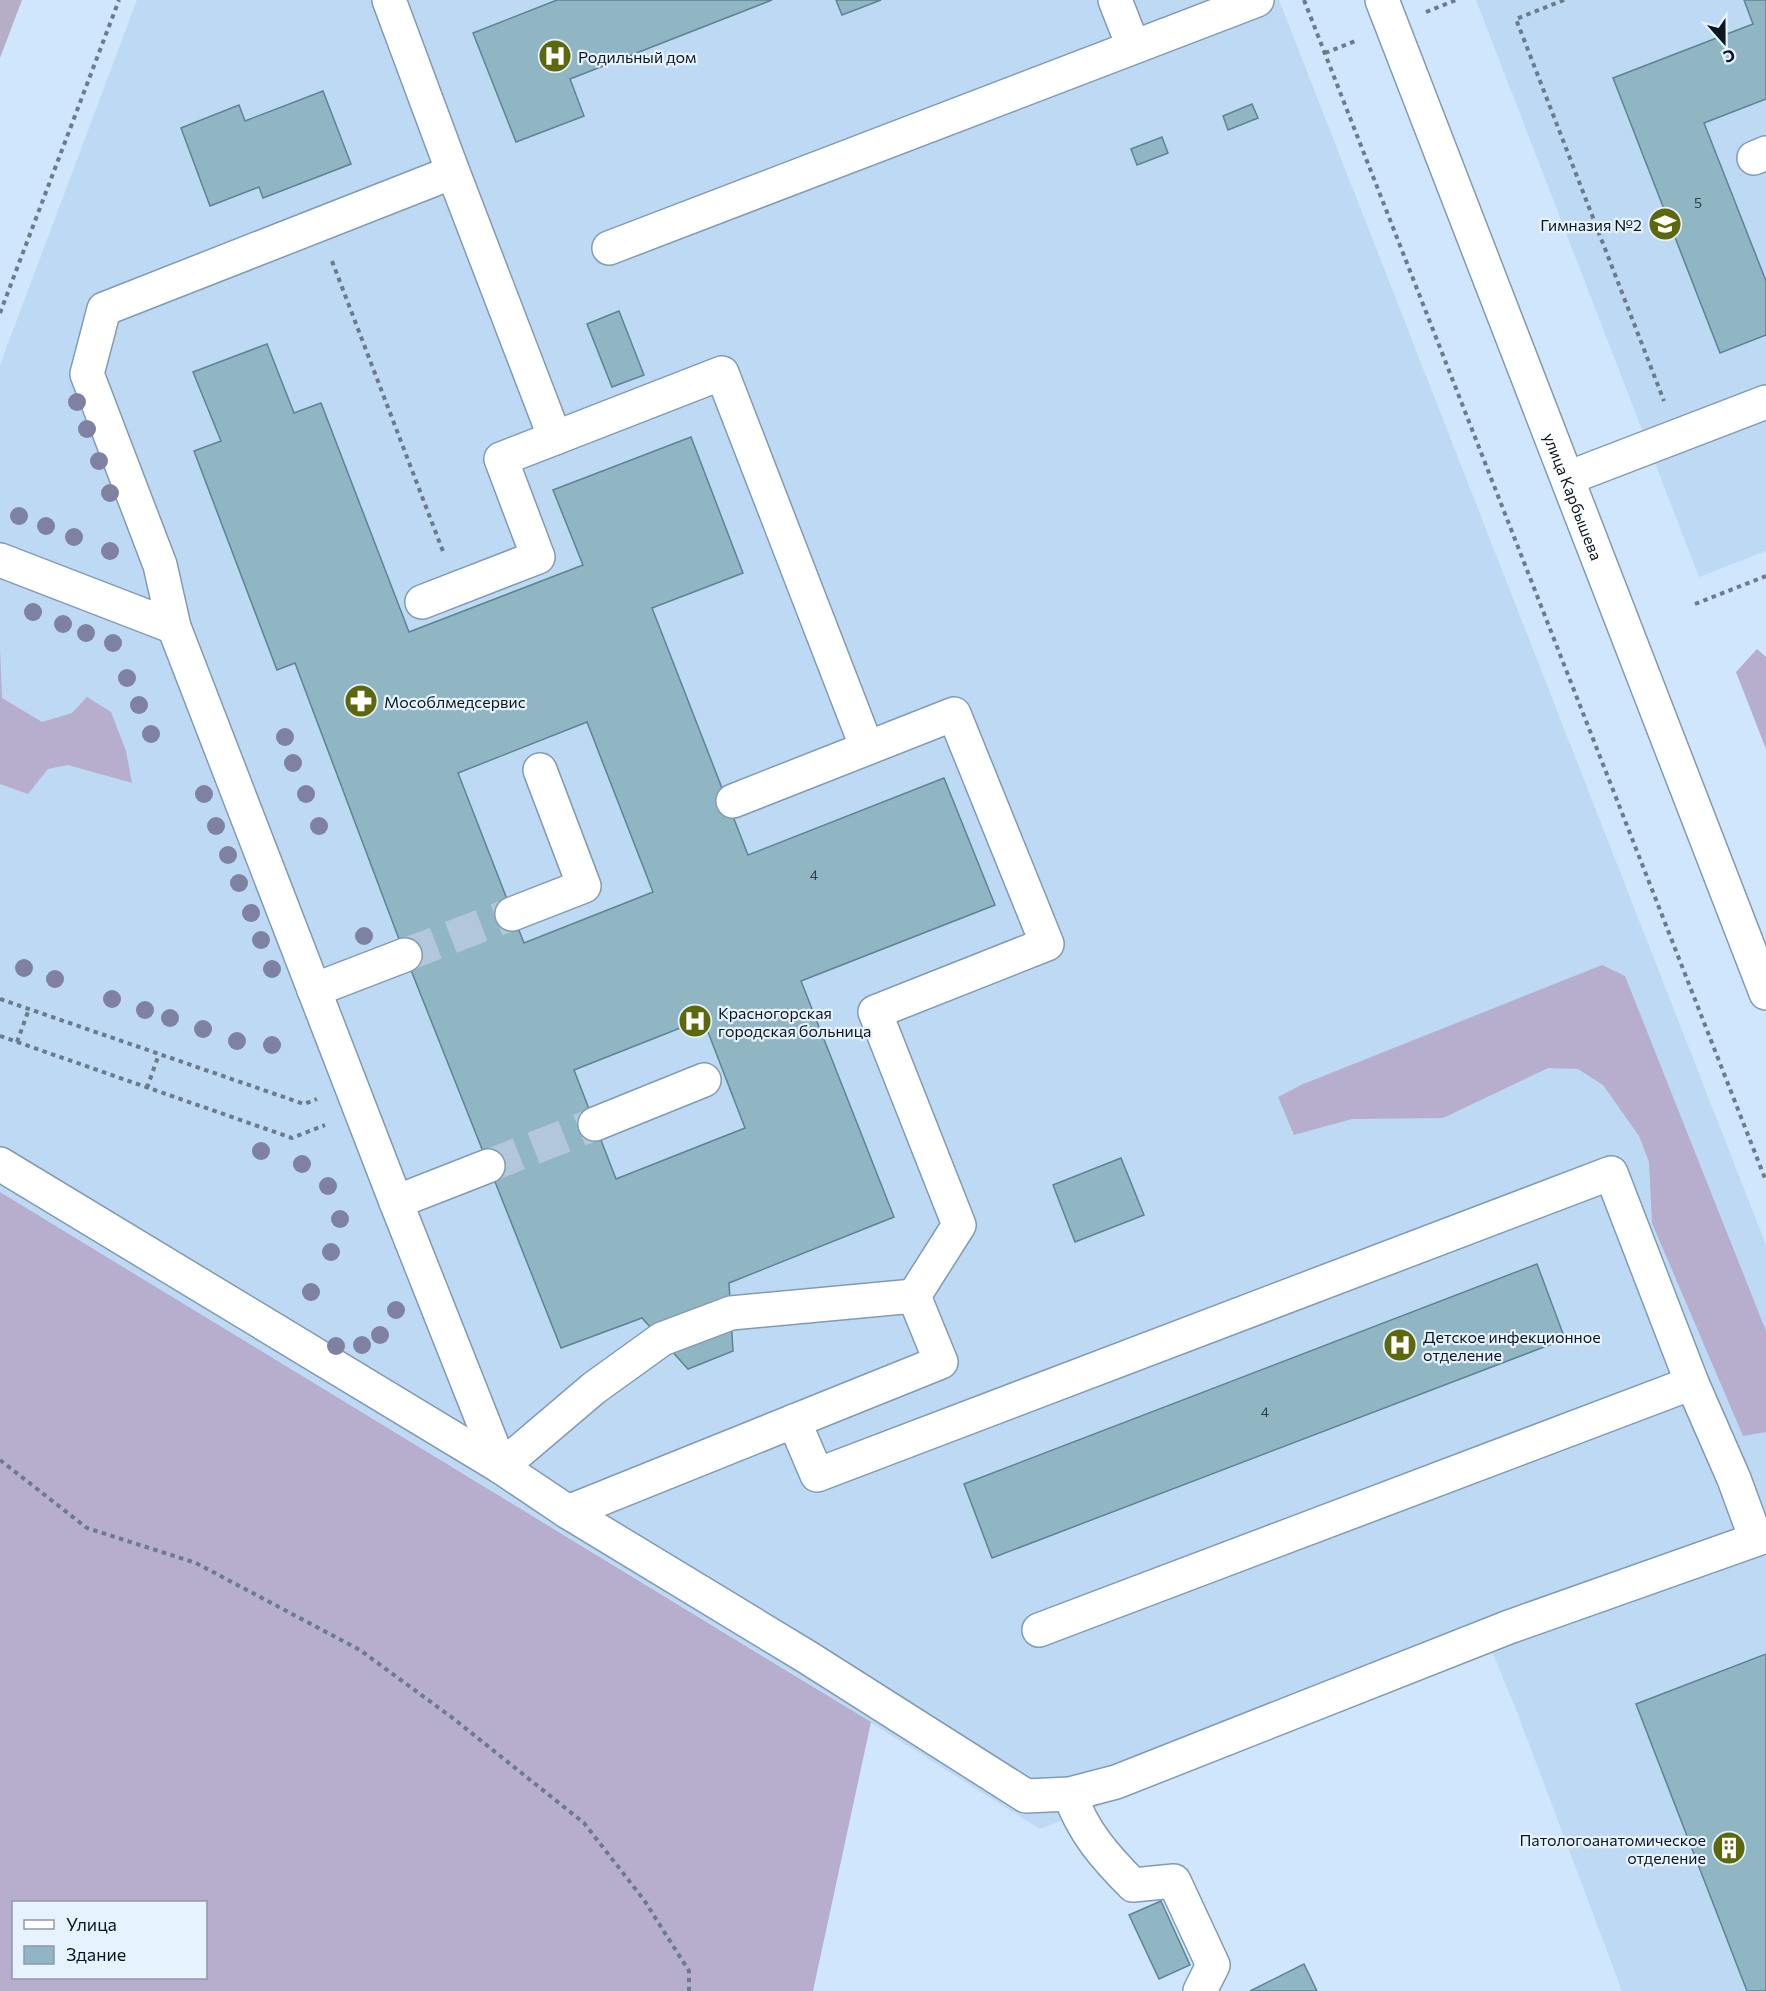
<svg xmlns="http://www.w3.org/2000/svg" width="1766" height="1991" viewBox="0 0 1766 1991" font-family="Commissioner,sans-serif">
  <style>
    .built { fill: #bdd9f4 }
    .green { fill: #b5aec6 }
    .forest { fill: #b7adcc; fill-rule: evenodd }
    .building { fill: #90b6c4; stroke: #5c8492; stroke-width: 1.5; fill-rule: evenodd }
    .lines { fill: none; stroke-linecap: round; stroke-linejoin: round }
    .minor-tunnel { stroke: #b2c7dc; stroke-width: 33; stroke-dasharray: 33 16; stroke-linecap: butt }
    .minor-casing { stroke: #809bb5; stroke-width: 36 }
    .path { stroke: #6b7b8b; stroke-width: 4; stroke-dasharray: 4.5 4.5; stroke-linecap: butt }
    .minor { stroke: #fff; stroke-width: 33 }
    .tree { fill: #7f81a3 }
    .labels { text-anchor: middle; dominant-baseline: central; stroke-width: 4.5; stroke-linejoin: round; paint-order: stroke }
    .number-label { font-size: 14px; fill: #2e3f4a }
    .poi-label { font-size: 16px; fill: #0d1721; stroke: #e6f2fd; text-anchor: start }
    .street-label { font-size: 16px; fill: #0d1721; stroke: #e6f2fd }
  </style>
  <rect width="100%" height="100%" fill="#cfe6fd"/>
  <!-- built -->
  <path class="built" d="M137,0h1142l487,1245v746h-144l-105,-279 -25,-61 -452,178 -245,-154 -795,-483v-827z
    M1476,0h290v551l-67,26z"/>
  <!-- green -->
  <path class="green" d="M0,0h22l-22,58z"/>
  <!-- forest -->
  <path class="forest" d="M0,648l2,50 40,24 30,-9 15,-16 24,15 15,39 6,32 -64,-18 -20,4 -20,25 -28,-10z
    M1757,649l9,8v92l-30,-77z
    M1602,965l23,11 141,355v101l-23,4 -91,-213 -3,-61 -10,-26 -36,-51 -25,-16 -30,-1 -105,50 -91,1 -58,16 -16,-38 23,-12z
    M0,1192l871,530 -58,269h-813zM14,1902h192v76h-192z"/>
  <!-- building -->
  <path class="building" d="M557,0h215l-202,79 14,37 -68,26 -43,-109z
    M836,0h45l-39,15z
    M1744,0h22v99l-62,24 62,158v54l-46,18 -107,-275 140,-54z
    M323,91l28,73 -88,34 -4,-11 -49,19 -29,-78 58,-23 6,16z
    M1252,104l6,14 -30,12 -5,-14z
    M1162,137l6,16 -31,12 -6,-16z
    M619,311l25,64 -32,12 -25,-63z
    M267,344l27,69 27,-10 88,229 174,-67 -30,-75 138,-53 52,136 -91,35 96,247 196,-77 51,127 -194,76 93,236 -165,66 4,68 -45,18 -46,-51 -81,30 -156,-393 -110,-292 -18,7 -83,-219 27,-10 -28,-69zM587,722l66,170 -129,51 -66,-170zM703,1019l42,109 -129,51 -42,-109z
    M1121,1158l23,57 -69,27 -22,-57z
    M1537,1264l28,75 -573,219 -28,-74z
    M1766,1654v337h-19l-111,-287z
    M1161,1901l29,64 -31,14 -30,-64z
    M1304,1964l13,27h-67z"/>
  <g class="lines">
    <!-- minor-tunnel -->
    <path class="minor-tunnel" d="M405,955l107,-41
      M488,1166l107,-42"/>
    <defs>
      <g id="minor">
        <path d="M389,0l64,172"/>
        <path d="M1115,0l18,46"/>
        <path id="s1" d="M1382,0l384,993"/>
        <path d="M1754,158l12,-5"/>
        <path d="M609,248l648,-248"/>
        <path d="M1568,478l198,-76"/>
        <path d="M0,560l174,67"/>
        <path d="M422,602l116,-45 -37,-98 54,-21"/>
        <path d="M733,801l221,-87 93,230 -172,68 84,213 -45,71"/>
        <path d="M512,914l72,-28 -44,-116"/>
        <path d="M314,990l91,-35"/>
        <path d="M595,1124l109,-44"/>
        <path d="M0,1164l501,303 67,45 239,145 219,139 44,-2 46,-12 393,-155 257,-91"/>
        <path d="M396,1202l92,-36"/>
        <path d="M794,1421l23,54 794,-302 81,210 42,96 22,60"/>
        <path d="M568,1512l373,-150 -27,-66 -183,17 -69,26 -68,49 -93,79 -105,-265 -222,-575 -14,-62 -73,-191 17,-65 349,-137 102,266 167,-65 145,375"/>
        <path d="M1039,1630l653,-247"/>
        <path d="M1070,1794c12,37 36,64 63,91l41,-4 39,84 -13,26"/>
      </g>
    </defs>
    <!-- minor casing -->
    <use href="#minor" class="minor-casing"/>
    <!-- path -->
    <path class="path" d="M1304,0l462,1181
      M1564,0l-48,19 148,382
      M1426,12l30,-12
      M1325,53l33,-13
      M332,261l112,293
      M0,313l119,-313
      M1695,604l71,-28
      M0,999l304,105 13,-5
      M0,1036l292,102 33,-13
      M17,1042l12,-33
      M147,1088l12,-34
      M0,1460l87,68 109,35 164,87 94,69 130,104 60,77 45,71v20"/>
    <!-- minor -->
    <use href="#minor" class="minor"/>
  </g>
  <!-- trees -->
  <g class="tree">
    <circle cx="77" cy="402" r="9"/>
    <circle cx="87" cy="429" r="9"/>
    <circle cx="99" cy="461" r="9"/>
    <circle cx="110" cy="493" r="9"/>
    <circle cx="19" cy="516" r="9"/>
    <circle cx="46" cy="526" r="9"/>
    <circle cx="74" cy="537" r="9"/>
    <circle cx="110" cy="551" r="9"/>
    <circle cx="33" cy="612" r="9"/>
    <circle cx="63" cy="624" r="9"/>
    <circle cx="86" cy="633" r="9"/>
    <circle cx="113" cy="643" r="9"/>
    <circle cx="127" cy="678" r="9"/>
    <circle cx="139" cy="705" r="9"/>
    <circle cx="151" cy="734" r="9"/>
    <circle cx="285" cy="737" r="9"/>
    <circle cx="293" cy="763" r="9"/>
    <circle cx="204" cy="794" r="9"/>
    <circle cx="306" cy="794" r="9"/>
    <circle cx="216" cy="826" r="9"/>
    <circle cx="319" cy="826" r="9"/>
    <circle cx="228" cy="855" r="9"/>
    <circle cx="239" cy="883" r="9"/>
    <circle cx="251" cy="913" r="9"/>
    <circle cx="364" cy="936" r="9"/>
    <circle cx="261" cy="940" r="9"/>
    <circle cx="24" cy="968" r="9"/>
    <circle cx="272" cy="969" r="9"/>
    <circle cx="55" cy="979" r="9"/>
    <circle cx="112" cy="999" r="9"/>
    <circle cx="145" cy="1010" r="9"/>
    <circle cx="170" cy="1018" r="9"/>
    <circle cx="203" cy="1029" r="9"/>
    <circle cx="237" cy="1041" r="9"/>
    <circle cx="272" cy="1045" r="9"/>
    <circle cx="261" cy="1151" r="9"/>
    <circle cx="302" cy="1164" r="9"/>
    <circle cx="328" cy="1186" r="9"/>
    <circle cx="340" cy="1219" r="9"/>
    <circle cx="331" cy="1252" r="9"/>
    <circle cx="311" cy="1292" r="9"/>
    <circle cx="396" cy="1310" r="9"/>
    <circle cx="380" cy="1335" r="9"/>
    <circle cx="362" cy="1345" r="9"/>
    <circle cx="336" cy="1346" r="9"/>
  </g>
  <!-- icons -->
  <defs>
    <symbol id="hospital-disc" viewBox="-11 -11 22 22"><circle r="9.5" fill="#5d680c" stroke="#e6f2fd"/><path d="M-5-5h3v3.5h4V-5h3V5h-3V1.5h-4V5h-3Z" fill="#fff"/></symbol>
    <symbol id="school-disc" viewBox="-11 -11 22 22"><circle r="9.5" fill="#5d680c" stroke="#e6f2fd"/><path d="M0-5L7-2L0 1L-7-2ZM-4 1L0 2.5L4 1V4Q0 6-4 4Z" fill="#fff"/></symbol>
    <symbol id="pharmacy-disc" viewBox="-11 -11 22 22"><circle r="9.5" fill="#5d680c" stroke="#e6f2fd"/><path d="M-2-6h4v4h4v4h-4v4h-4v-4h-4v-4h4Z" fill="#fff"/></symbol>
    <symbol id="building-disc" viewBox="-11 -11 22 22"><circle r="9.5" fill="#5d680c" stroke="#e6f2fd"/><path d="M-4-6H4V6H1V3H-1V6H-4ZM-2.5-4.3h1.7v1.8h-1.7ZM.8-4.3h1.7v1.8H.8ZM-2.5-1h1.7V.8h-1.7ZM.8-1h1.7V.8H.8Z" fill="#fff"/></symbol>
  </defs>
  <g fill-rule="evenodd">
    <use href="#hospital-disc" x="536" y="37" width="38" height="38"/>
    <use href="#school-disc" x="1646" y="205" width="38" height="38"/>
    <use href="#pharmacy-disc" x="342" y="682" width="38" height="38"/>
    <use href="#hospital-disc" x="676" y="1002" width="38" height="38"/>
    <use href="#hospital-disc" x="1381" y="1326" width="38" height="38"/>
    <use href="#building-disc" x="1710" y="1829" width="38" height="38"/>
  </g>
  <g class="labels">
    <!-- number labels -->
    <g class="number-label">
      <text x="1698" y="202">5</text>
      <text x="814" y="874">4</text>
      <text x="1265" y="1411">4</text>
    </g>
    <!-- poi labels -->
    <g class="poi-label">
      <text x="578" y="56">Родильный дом</text>
      <text x="1642" y="224" text-anchor="end">Гимназия №2</text>
      <text x="384" y="701">Мособлмедсервис</text>
      <text x="718" y="1012">Красногорская<tspan x="718" dy="18">городская больница</tspan></text>
      <text x="1423" y="1336">Детское инфекционное<tspan x="1423" dy="18">отделение</tspan></text>
      <text x="1706" y="1839" text-anchor="end">Патологоанатомическое<tspan x="1706" dy="18">отделение</tspan></text>
    </g>
    <!-- street labels -->
    <g class="street-label">
      <text stroke="none"><textPath href="#s1" startOffset="532">улица Карбышева</textPath></text>
    </g>
  </g>
  <!-- legend -->
  <rect x="12" y="1901" width="195" height="78" fill="#e6f2fd" stroke="#8f9aa5" stroke-width="1.5"/>
  <rect x="24" y="1920" width="30" height="9" fill="#ffffff" stroke="#8f9aa5" stroke-width="1.5"/>
  <text x="66" y="1931" font-size="18" fill="#0d1721">Улица</text>
  <rect x="24" y="1946" width="30" height="18" fill="#90b6c4" stroke="#8f9aa5" stroke-width="1.5"/>
  <text x="66" y="1961" font-size="18" fill="#0d1721">Здание</text>
  <!-- north arrow -->
  <g transform="translate(1724 42) rotate(159)" stroke="#e6f2fd" stroke-width="4.5" paint-order="stroke">
  <path d="M0-4.5L10 22L0 15L-10 22Z" fill="#0d1721"/>
  <text y="-9" font-size="16" font-weight="bold" text-anchor="middle" fill="#0d1721">С</text>
  </g>
</svg>
